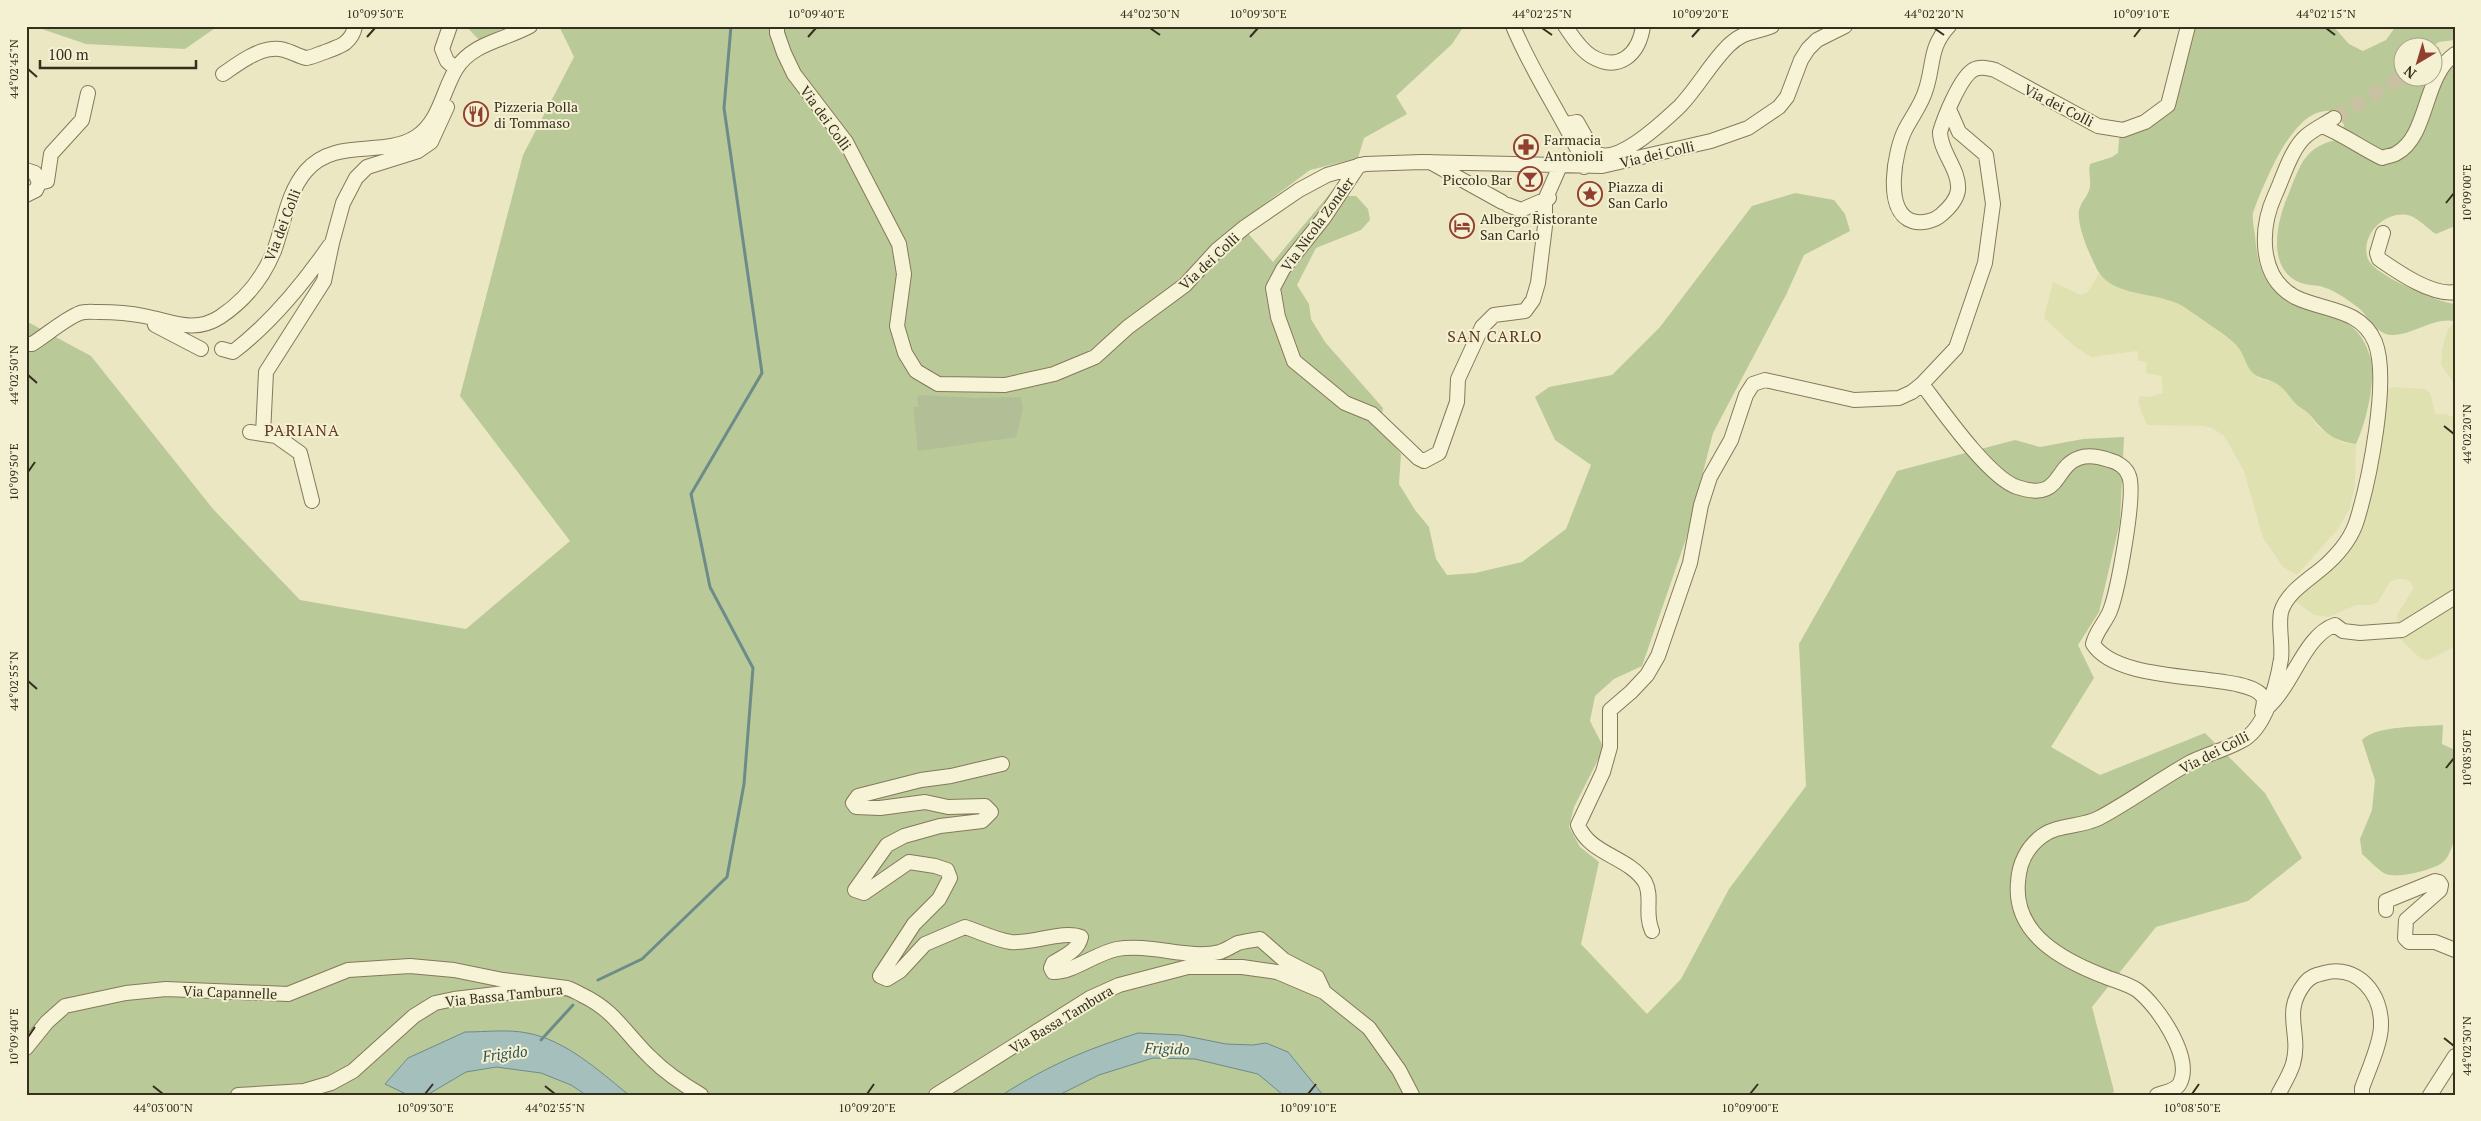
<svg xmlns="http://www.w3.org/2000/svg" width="2481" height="1121" viewBox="0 0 2481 1121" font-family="'PT Serif',serif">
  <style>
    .farmland { fill: #e0e1b1 }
    .green { fill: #bac998; fill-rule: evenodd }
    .cemetery { fill: #b2be96 }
    .water { fill: #a5bfbc; stroke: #6c8c8a }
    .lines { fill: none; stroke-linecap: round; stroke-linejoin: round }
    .stream { stroke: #6c8c8a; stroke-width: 3 }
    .minor-tunnel { stroke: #c8c2a2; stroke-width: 14; stroke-dasharray: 14 7; stroke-linecap: butt }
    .minor-casing { stroke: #85795b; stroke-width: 16 }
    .minor { stroke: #f7f3d6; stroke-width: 14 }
    .ticks { fill: none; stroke: #362e1e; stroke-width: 2 }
    .labels { text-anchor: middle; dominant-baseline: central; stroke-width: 4; stroke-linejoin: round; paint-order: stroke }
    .street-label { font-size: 14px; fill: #362e1e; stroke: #f4f0d2 }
    .poi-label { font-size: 14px; fill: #362e1e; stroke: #f4f0d2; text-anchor: start }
    .water-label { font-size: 15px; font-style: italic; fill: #2e5055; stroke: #f4f0d2 }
    .quarter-label { font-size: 16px; letter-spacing: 1px; fill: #603920; stroke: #f4f0d2 }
    .neatline { fill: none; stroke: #362e1e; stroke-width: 2 }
    .ticks-label { font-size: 12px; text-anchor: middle; fill: #362e1e }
  </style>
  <rect width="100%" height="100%" fill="#ece7c3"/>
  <!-- farmland -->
  <path class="farmland" d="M2099,273l12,10 60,17 14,7 49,36 10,11 6,15 10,10 16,4 12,9 8,13 13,9 9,13 25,16 13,1 -1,42 -6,24 -11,19 -41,46 -14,-8 -20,-29 -19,-67 -20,-35 -12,-8 -9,-2 -56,-1 -9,-22 2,-7 9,1 14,-4 -2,-17 -15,-3 1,-11 -9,-1v-10l-47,6 -17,-11 -30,-28 9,-36 28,13 7,-3z
    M2455,322v63l-14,-20 1,-16 6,-20z
    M2393,387l33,2 5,6 4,19h11l7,3 2,-2v232l-27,13 -7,-1 -22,-21 -2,-23 16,-26 -2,-7 -7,-3h-7l-7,3 -12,20 -7,3h-15l-27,12 -15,-2 -22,-16 58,-60 34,-148z"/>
  <!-- green -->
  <path class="green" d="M33,26h185l-33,23 -99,-5z
    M466,26h42l-29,14z
    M559,26h905l-12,18 -56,52 11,18 -43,24 -6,20 -48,12 -71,53 34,39 59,-71 13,5h11l12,13 2,11 -9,10 -45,18 -19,37 12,19 2,15 14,23 58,66 -3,21 21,25 -2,30 16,26 14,17 7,32 11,16 28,-2 47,-11 44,-33 25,-64 -36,-25 -20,-43 14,-10 63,-12 48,-48 92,-121 43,-13 39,7 11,14 5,17 -46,24 -18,40 -73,138 -27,106 -44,127 -28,13 -19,17 -5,25 14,27 -30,59 -5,20 11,20 19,15 -18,82 66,70 34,-35 48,-90 77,-103 -7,-142 98,-173 118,-31 25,7 43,-8 41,-2 -4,85 -21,90 -21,33 16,33 -43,69 49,28 105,-42 60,60 37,65 -54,43 -92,26 -64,80 22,84 -2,4h-2086v-774l65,35 122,153 87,91 166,29 104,-88 -110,-145 63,-241 51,-98z
    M2193,26h140l16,18 14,7 23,-11 10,-14h59v14l-16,2 -6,4 1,7 7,9 14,-1v165l-19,8c-8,-5 -17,-15 -25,-18 -24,-8 -52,19 -43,43 6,16 69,43 87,45v17c-22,-4 -40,13 -62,14 -17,1 -25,-21 -37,-29 -12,-9 -22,-16 -36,-20 -6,-1 -13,-1 -19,-3 -36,-14 -24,-63 -12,-90 12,-30 16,-47 51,-54l4,-14 -9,-14c-23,-3 -36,13 -48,30 -11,15 -28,54 -34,72 -1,6 1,16 2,22 2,25 6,48 29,62 34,21 72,12 86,59 7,21 -4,68 -14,88 -23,-3 -32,-12 -46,-29 -4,-5 -11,-7 -15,-12 -6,-7 -10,-14 -18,-19 -9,-6 -18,-4 -26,-13 -7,-9 -7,-20 -18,-29 -14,-12 -31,-22 -46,-33 -25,-19 -71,-9 -89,-38 -7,-13 -24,-50 -18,-64 3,-8 9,-12 10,-21 1,-8 -2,-14 0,-22l22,-7 6,-4 1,-14 6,-12 38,-18zM2404,48h30v30h-30z
    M2443,725l-1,19 13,6v89c-3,7 -6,19 -13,24 -10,7 -45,16 -56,11 -6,-2 -18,-15 -24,-20l-2,-15 12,-29 3,-30 -13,-40c14,-15 60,-13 81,-15z"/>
  <!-- cemetery -->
  <path class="cemetery" d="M920,395l57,3 44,-1 2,12 -7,28 -98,14 -5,-44h5l-1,-10z"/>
  <!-- water -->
  <path class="water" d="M465,1032c20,0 43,-3 62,1 39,7 72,38 102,62h-43l-15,-10 -30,-12 -45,-6 -30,5 -39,23h-19l-23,-11 23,-26z
    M1138,1033l43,2 45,9 27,1 13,-2 22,9 35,43h-40l-25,-21 -63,-15 -42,-1 -54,17 -40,20h-57c47,-30 83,-45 136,-62z"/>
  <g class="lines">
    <!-- stream -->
    <path class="stream" d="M598,980l44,-21 85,-82 17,-93 9,-116 -43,-81 -19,-93 71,-121 -38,-265 7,-82
      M541,1040l32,-35"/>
    <!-- minor-tunnel -->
    <path class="minor-tunnel" d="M2434,56l7,-3
      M2334,118l70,-42"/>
    <defs>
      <path id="minor" d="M450,26l-8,23 5,12 9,8
        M777,26v7l7,20 10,21 52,68 53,102 5,30 -7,52 8,27 11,18 22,13 67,1 49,-11 41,-17 33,-30 57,-42 32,-35 28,-23 54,-37 28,-15 38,-11 57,-2 180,4 109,-25 37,-13 31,-21 8,-10 14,-37 7,-11 9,-9 28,-14
        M1513,26c19,47 49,89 70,135l1,6
        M1565,26c7,10 15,23 26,30 28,17 48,-2 52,-30
        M1949,26c-20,21 -15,39 -23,63 -4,15 -14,27 -21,41 -10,20 -22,81 7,91 10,3 22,0 29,-6 7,-6 16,-16 17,-25 2,-20 -18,-38 -18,-58 4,-14 20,-54 33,-62 7,-4 14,-2 22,0l103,56 25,4 22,-8 23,-17 20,-79
        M223,74c13,-9 33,-24 49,-25 13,-2 22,6 34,9 4,0 36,-12 39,-15 6,-5 9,-10 10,-17
        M1566,124l11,-2 17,30c22,16 71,-32 86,-46 18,-19 30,-42 48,-60 15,-15 26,-13 44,-20
        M2322,126c21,8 39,22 60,32 4,-2 11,-2 15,-5 32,-18 26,-77 58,-99
        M1430,162l72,40
        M1359,165l-36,54 -40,50 -10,19 5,29 16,44 51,42 27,11 46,44 6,3 15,-8 18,-51 1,-23 24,-52 12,-12 31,-4 8,-11 5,-17 7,-57v-26l15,-34
        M26,170l9,3 4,10 -3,7 -10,5
        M39,183l8,-2 4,-27 31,-34 6,-27
        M1508,205l13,5 28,-12
        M2383,233l-6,20 2,6c19,13 53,37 76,33
        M155,325l46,24
        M26,344h6c13,-8 34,-26 48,-31 5,-2 13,-1 19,-1 14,0 30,1 45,4 27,5 50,18 76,1 24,-16 43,-39 54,-66 10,-27 13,-58 32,-80 29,-34 77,-13 110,-34 24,-16 26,-45 40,-68 16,-26 49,-29 74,-43
        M222,349l11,3c38,-29 70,-68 97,-107
        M1922,384c19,25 67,94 95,103 45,15 36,-20 62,-29 10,-4 21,-1 30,2 8,2 17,7 20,16 7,18 -11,114 -19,135 -5,12 -14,20 -17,33 28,44 154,26 170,53 2,5 0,10 -1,15
        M250,432l13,2
        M312,501l-12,-48 -24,-17 -13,-2 3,-62 58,-91 8,-38 11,-40 13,-25 11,-11 51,-16 13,-9 16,-35
        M2269,706c24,-22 36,-71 66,-81l8,6 17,2 42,-3 53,-33
        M1002,764l-51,12 -30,4 -63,16 -5,7 3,4 24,1 45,-6 23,5 37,-1 6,6 -9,9 -42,5 -36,10 -17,9 -32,45 9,3 45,-31 26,4 12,4 3,8 -11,21 -25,25 -34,52 7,3 13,-8 25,-27 40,-17c15,5 31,13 46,15 21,2 52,-12 70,-5 -3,14 -17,19 -28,26l-2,5 2,4c19,1 43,-19 64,-23 34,-6 72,11 103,3 6,-2 12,-6 18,-9 7,-2 15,-3 22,-4l24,21 33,17 7,15
        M2386,910v-9l49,-20 4,1 2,3 -1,5 -34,30 -1,18 4,4h26l20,8
        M1652,931c-8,-18 1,-34 -7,-49 -17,-26 -55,-27 -67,-57l25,-53 7,-25v-37l21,-18 16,-17 11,-19 32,-93 11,-58 9,-28 21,-37 15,-45 7,-11 12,-4 89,20 45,-2 13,-6 10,-8 34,-36 29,-85 8,-59 -7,-49 -27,-23 -10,-23
        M560,988c9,-1 14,3 22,7 35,17 43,39 70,64 14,14 32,26 49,36
        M26,1048l21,-26 18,-16 61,-13 40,-4 122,5 60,-24 62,-4 44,4 49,10 64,8
        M238,1095l66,-4 27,-8 22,-12 61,-55 21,-13 19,-4 85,-10
        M936,1095l154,-97 29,-13 69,-18h54l35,5 47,20 45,36 30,42 13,25
        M2157,1095c8,-3 19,-4 23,-12 13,-26 -23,-78 -43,-93 -9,-6 -21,-9 -31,-13 -42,-16 -93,-42 -88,-95 1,-18 9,-35 24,-46 16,-12 40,-9 57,-18 32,-17 61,-39 92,-56 16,-8 34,-12 50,-21 24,-11 36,-57 40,-82 2,-15 -3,-32 0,-47 6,-21 31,-34 46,-48 13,-12 25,-27 30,-44 12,-39 33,-141 18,-178 -14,-34 -52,-31 -80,-45 -37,-20 -35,-69 -20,-102 8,-17 16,-46 31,-59 8,-7 19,-12 28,-18
        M2278,1095c5,-10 12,-21 15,-31 9,-31 -12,-51 12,-81 6,-7 11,-8 19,-10 34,-9 58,21 57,53 0,17 -13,45 -19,62v7
        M2430,1095l25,-39"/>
    </defs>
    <!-- minor casing -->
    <use href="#minor" class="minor-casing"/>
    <!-- minor -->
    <use href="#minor" class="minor"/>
  </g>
  <!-- ticks -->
  <path class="ticks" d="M1150,28l10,7M1542,28l10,7M1934,28l10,7M2326,28l9,7M367,37l8,-9M808,37l8,-9M1250,37l8,-9M1692,37l8,-9M2134,37l7,-9M28,69l9,8M2446,203l8,-10M28,375l9,8M2444,426l10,8M28,472l7,-10M28,681l9,8M2446,768l8,-10M28,1037l7,-10M2444,1038l10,8M153,1086l10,8M545,1086l10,8M425,1094l8,-10M867,1094l7,-10M1308,1094l8,-10M1750,1094l8,-10M2192,1094l7,-10"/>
  <!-- icons -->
  <defs>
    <symbol id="restaurant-ring" viewBox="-11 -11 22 22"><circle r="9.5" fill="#f4f0d2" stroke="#913f2e" stroke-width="1.5"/><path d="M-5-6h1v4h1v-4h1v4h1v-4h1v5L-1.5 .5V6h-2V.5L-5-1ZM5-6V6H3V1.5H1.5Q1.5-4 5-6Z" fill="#913f2e"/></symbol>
    <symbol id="pharmacy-ring" viewBox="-11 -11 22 22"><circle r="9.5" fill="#f4f0d2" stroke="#913f2e" stroke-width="1.5"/><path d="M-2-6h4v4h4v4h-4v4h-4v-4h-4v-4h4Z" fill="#913f2e"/></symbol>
    <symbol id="bar-ring" viewBox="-11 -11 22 22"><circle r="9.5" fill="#f4f0d2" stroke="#913f2e" stroke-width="1.5"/><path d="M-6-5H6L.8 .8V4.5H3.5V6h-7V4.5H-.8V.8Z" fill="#913f2e"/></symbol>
    <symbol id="sight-ring" viewBox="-11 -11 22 22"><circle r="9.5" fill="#f4f0d2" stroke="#913f2e" stroke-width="1.5"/><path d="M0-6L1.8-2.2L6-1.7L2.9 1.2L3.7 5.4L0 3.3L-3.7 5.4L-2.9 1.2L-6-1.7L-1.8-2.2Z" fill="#913f2e"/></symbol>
    <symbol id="hotel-ring" viewBox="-11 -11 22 22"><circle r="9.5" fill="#f4f0d2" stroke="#913f2e" stroke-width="1.5"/><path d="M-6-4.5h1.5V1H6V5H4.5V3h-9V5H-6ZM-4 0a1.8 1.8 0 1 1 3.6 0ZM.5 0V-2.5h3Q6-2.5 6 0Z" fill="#913f2e"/></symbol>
  </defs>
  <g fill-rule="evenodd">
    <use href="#restaurant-ring" x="462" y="100" width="28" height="28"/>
    <use href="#pharmacy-ring" x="1512" y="133" width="28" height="28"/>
    <use href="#bar-ring" x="1516" y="165" width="28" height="28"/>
    <use href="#sight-ring" x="1576" y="180" width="28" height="28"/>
    <use href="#hotel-ring" x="1448" y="212" width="28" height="28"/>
  </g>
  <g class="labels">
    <!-- street labels -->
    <g class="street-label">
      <text transform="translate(2059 105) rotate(27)">Via dei Colli</text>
      <text transform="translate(826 118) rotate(54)">Via dei Colli</text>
      <text transform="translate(1657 154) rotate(-13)">Via dei Colli</text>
      <text transform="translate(1317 224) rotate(-54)">Via Nicola Zonder</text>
      <text transform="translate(282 225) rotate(-69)">Via dei Colli</text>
      <text transform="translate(1209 261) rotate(-43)">Via dei Colli</text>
      <text transform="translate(2214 752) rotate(-27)">Via dei Colli</text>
      <text transform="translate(230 992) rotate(2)">Via Capannelle</text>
      <text transform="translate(504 995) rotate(-6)">Via Bassa Tambura</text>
      <text transform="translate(1061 1019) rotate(-31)">Via Bassa Tambura</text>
    </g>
    <!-- poi labels -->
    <g class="poi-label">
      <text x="494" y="106">Pizzeria Polla<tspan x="494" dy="16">di Tommaso</tspan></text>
      <text x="1544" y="139">Farmacia<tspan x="1544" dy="16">Antonioli</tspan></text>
      <text x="1512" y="179" text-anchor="end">Piccolo Bar</text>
      <text x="1608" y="186">Piazza di<tspan x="1608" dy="16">San Carlo</tspan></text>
      <text x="1480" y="218">Albergo Ristorante<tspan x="1480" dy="16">San Carlo</tspan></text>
    </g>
    <!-- water labels -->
    <g class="water-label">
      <text transform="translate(1167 1048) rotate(2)">Frigido</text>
      <text transform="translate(505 1053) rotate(-7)">Frigido</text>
    </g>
    <!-- quarter labels -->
    <g class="quarter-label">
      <text x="1495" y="336">SAN CARLO</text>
      <text x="302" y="430">PARIANA</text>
    </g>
  </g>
  <!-- border -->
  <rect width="2481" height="1121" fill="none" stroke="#f4f0d2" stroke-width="55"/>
  <!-- north arrow -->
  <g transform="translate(2418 62) rotate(218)"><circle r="24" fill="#f4f0d2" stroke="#a8a28a"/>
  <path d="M0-4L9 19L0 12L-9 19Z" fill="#913f2e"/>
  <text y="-8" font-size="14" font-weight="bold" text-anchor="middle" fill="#362e1e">N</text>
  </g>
  <!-- scale -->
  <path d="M40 60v8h156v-8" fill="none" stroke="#362e1e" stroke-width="2.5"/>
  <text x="48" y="60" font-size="15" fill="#362e1e" stroke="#f4f0d2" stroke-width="4" paint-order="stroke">100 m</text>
  <rect x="28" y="28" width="2426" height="1066" class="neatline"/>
  <g class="ticks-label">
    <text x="375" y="18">10°09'50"E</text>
    <text x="816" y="18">10°09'40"E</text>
    <text x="1150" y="18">44°02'30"N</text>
    <text x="1258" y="18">10°09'30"E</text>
    <text x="1542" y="18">44°02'25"N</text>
    <text x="1700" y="18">10°09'20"E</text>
    <text x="1934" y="18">44°02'20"N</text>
    <text x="2141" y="18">10°09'10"E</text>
    <text x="2326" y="18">44°02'15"N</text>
    <text transform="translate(14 69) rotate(-90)" y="4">44°02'45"N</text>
    <text transform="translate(2467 193) rotate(-90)" y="4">10°09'00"E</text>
    <text transform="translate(14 375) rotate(-90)" y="4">44°02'50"N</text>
    <text transform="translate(2467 434) rotate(-90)" y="4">44°02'20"N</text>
    <text transform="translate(14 472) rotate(-90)" y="4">10°09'50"E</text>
    <text transform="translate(14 681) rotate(-90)" y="4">44°02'55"N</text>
    <text transform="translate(2467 758) rotate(-90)" y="4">10°08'50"E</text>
    <text transform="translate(14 1037) rotate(-90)" y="4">10°09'40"E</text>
    <text transform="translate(2467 1046) rotate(-90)" y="4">44°02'30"N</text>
    <text x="163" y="1112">44°03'00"N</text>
    <text x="425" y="1112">10°09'30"E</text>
    <text x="555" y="1112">44°02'55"N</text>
    <text x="867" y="1112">10°09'20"E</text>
    <text x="1308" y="1112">10°09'10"E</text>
    <text x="1750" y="1112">10°09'00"E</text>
    <text x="2192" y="1112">10°08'50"E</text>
  </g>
</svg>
